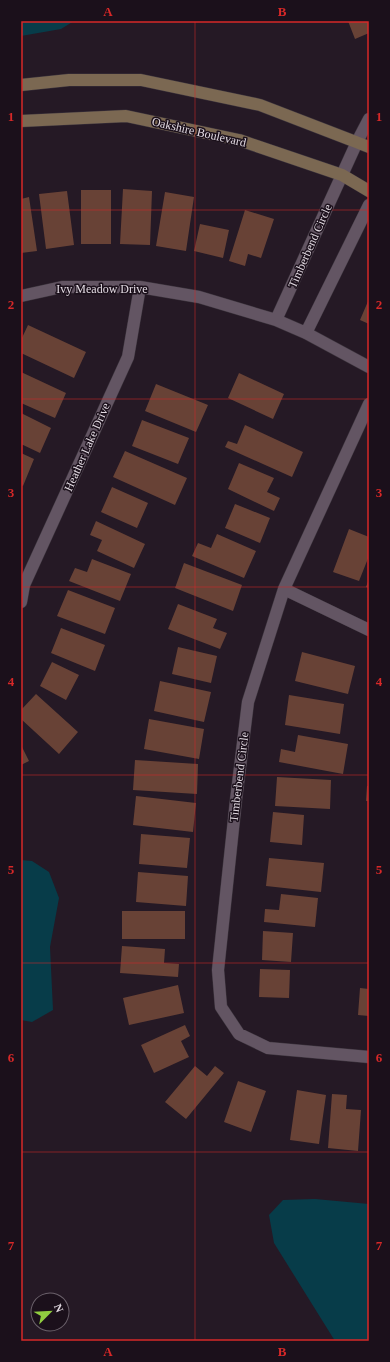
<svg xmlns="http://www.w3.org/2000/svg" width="390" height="1362" viewBox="0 0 390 1362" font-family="'Times New Roman',serif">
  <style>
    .water { fill: #073c49 }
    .building { fill: #684236 }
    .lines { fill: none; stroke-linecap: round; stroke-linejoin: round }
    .lane-casing { stroke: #3c343d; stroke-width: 13 }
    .street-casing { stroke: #3c343d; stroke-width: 13 }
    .secondary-casing { stroke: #3c343d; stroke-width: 13 }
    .lane { stroke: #635563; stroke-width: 12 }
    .street { stroke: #635563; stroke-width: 12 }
    .secondary { stroke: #7b6852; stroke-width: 12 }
    .grid { fill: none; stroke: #d62828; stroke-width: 1; stroke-opacity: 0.55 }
    .labels { text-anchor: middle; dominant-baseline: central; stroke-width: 3; stroke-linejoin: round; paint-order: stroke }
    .street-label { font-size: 12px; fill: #e2dae2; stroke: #1b101b }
    .neatline { fill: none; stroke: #d62828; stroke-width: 1.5 }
    .grid-label { font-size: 13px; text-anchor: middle; font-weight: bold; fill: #d62828 }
  </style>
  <rect width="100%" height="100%" fill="#251925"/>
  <!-- water -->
  <path class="water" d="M21,21h53l-13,8 -40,7z
    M21,860l11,1 17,11 10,26 -9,49 3,63 -21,12 -11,-2z
    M315,1199l54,5v137h-34l-61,-98 -5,-28 14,-15z"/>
  <!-- building -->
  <path class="building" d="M348,21h21v12l-14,6z
    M123,189l29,2 -2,54 -30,-1z
    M81,190h30v54h-30z
    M67,191l7,54 -28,4 -7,-55z
    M165,192l29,5 -8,54 -30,-5z
    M29,197l8,54 -16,2v-54z
    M245,210l29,9 -13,39 -13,-4 -3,12 -16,-5z
    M200,224l29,6 -6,28 -29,-7z
    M369,299v25l-9,-4z
    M28,325l58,27 -12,26 -53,-25v-13z
    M21,372l45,21 -11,25 -34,-15z
    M239,373l45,21 -11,25 -45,-21z
    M156,384l52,21 -12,27 -51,-21z
    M21,413l30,15 -11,25 -19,-9z
    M142,420l47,18 -11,26 -46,-18z
    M245,425l58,27 -11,25 -67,-30 3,-6 9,3z
    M125,451l62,27 -12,27 -62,-28z
    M21,453l13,6 -11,27 -2,-1z
    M239,463l35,15 -7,14 13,6 -6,13 -46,-22z
    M112,487l36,16 -11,25 -36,-16z
    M235,504l35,14 -10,25 -35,-15z
    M96,521l49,23 -11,24 -37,-17 5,-11 -12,-5z
    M349,529l20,8v19l-10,25 -26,-9z
    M217,534l39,17 -12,27 -52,-22 6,-13 13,5z
    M92,559l39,15 -11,27 -51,-20 6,-13 12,4z
    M184,563l58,22 -9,26 -58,-23z
    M369,579v9l-3,-1z
    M68,590l47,18 -10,26 -48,-18z
    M178,604l39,15 -4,9 14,5 -7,16 -52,-20z
    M61,628l44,17 -10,26 -44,-18z
    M178,647l39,9 -6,27 -39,-9z
    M302,652l53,14 -7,28 -53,-13z
    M52,662l27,13 -13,25 -26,-14z
    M160,681l51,11 -7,30 -50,-11z
    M36,694l42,38 -19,22 -38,-35v-9z
    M289,695l55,9 -4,30 -55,-9z
    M149,719l55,10 -5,30 -55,-10z
    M298,735l50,9 -5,30 -64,-12 2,-13 14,3z
    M21,745l8,16 -8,4z
    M135,760l63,4 -1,30 -64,-4z
    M277,777l54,3 -1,29 -55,-3z
    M367,786h2v15h-3z
    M136,796l60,7 -3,29 -60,-7z
    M273,812l31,3 -2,30 -32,-3z
    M141,834l49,4 -3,30 -48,-4z
    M269,858l55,5 -3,29 -55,-6z
    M138,872l50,4 -2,30 -50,-4z
    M281,894l37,4 -3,29 -51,-5 1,-13 14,1z
    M122,911h63v28h-63z
    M263,931l30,2 -2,29 -29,-2z
    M122,946l43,3 -1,14 15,1 -1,13 -58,-4z
    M260,969l30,1 -1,28 -30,-1z
    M178,985l6,28 -55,12 -6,-27z
    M360,988l9,1v27l-11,-1z
    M185,1025l5,11 -9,5 8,16 -35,16 -13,-28z
    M195,1066l12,10 8,-10 9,7 -38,46 -21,-17z
    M238,1081l28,10 -15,41 -27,-10z
    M297,1090l29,5 -7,49 -29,-4z
    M332,1094l15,1 -1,14 15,1 -3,41 -30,-3z"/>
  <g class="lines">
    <defs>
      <path id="lane" d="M357,142l12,-23"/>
      <path id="street" d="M21,296l41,-9h78l59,10 77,23 30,13 63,34
        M276,320l81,-178
        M306,333l63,-128
        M369,404l-85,185 -36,113 -12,98 -18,170 3,37 18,27 29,14 101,9
        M284,589l85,41
        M21,602l3,-17 104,-228 12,-70"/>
      <path id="secondary" d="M21,85l48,-5h72l119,25 109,42
        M21,121l105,-5 113,24 103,35 27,16"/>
    </defs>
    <!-- lane casing -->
    <use href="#lane" class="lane-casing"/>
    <!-- street casing -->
    <use href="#street" class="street-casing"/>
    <!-- secondary casing -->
    <use href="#secondary" class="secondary-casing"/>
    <!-- lane -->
    <use href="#lane" class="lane"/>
    <!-- street -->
    <use href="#street" class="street"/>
    <!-- secondary -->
    <use href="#secondary" class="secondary"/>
  </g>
  <!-- grid -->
  <path class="grid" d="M195,21v1320M21,210h348M21,399h348M21,587h348M21,775h348M21,963h348M21,1152h348"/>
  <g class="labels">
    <!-- street labels -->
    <g class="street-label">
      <text transform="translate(199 132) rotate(13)">Oakshire Boulevard</text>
      <text transform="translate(310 246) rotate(-66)">Timberbend Circle</text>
      <text x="102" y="289">Ivy Meadow Drive</text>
      <text transform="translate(87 447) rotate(-66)">Heather Lake Drive</text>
      <text transform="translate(239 777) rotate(-83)">Timberbend Circle</text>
    </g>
  </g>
  <!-- border -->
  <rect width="390" height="1362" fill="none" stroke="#1b101b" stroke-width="44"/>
  <!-- north arrow -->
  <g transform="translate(50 1312) rotate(66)"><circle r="19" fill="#1b101b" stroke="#6b616b"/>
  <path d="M0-3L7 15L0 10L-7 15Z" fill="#90cd40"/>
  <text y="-6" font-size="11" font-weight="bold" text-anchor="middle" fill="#e2dae2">N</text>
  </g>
  <rect x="22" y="22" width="346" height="1318" class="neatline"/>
  <g class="grid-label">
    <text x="108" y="16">A</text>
    <text x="282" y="16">B</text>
    <text x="11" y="121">1</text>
    <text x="379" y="121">1</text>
    <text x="11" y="309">2</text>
    <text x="379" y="309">2</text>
    <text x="11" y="497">3</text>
    <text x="379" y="497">3</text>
    <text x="11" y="686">4</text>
    <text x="379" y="686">4</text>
    <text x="11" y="874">5</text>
    <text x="379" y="874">5</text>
    <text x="11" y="1062">6</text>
    <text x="379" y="1062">6</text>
    <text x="11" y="1250">7</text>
    <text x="379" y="1250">7</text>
    <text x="108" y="1356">A</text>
    <text x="282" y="1356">B</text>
  </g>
</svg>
